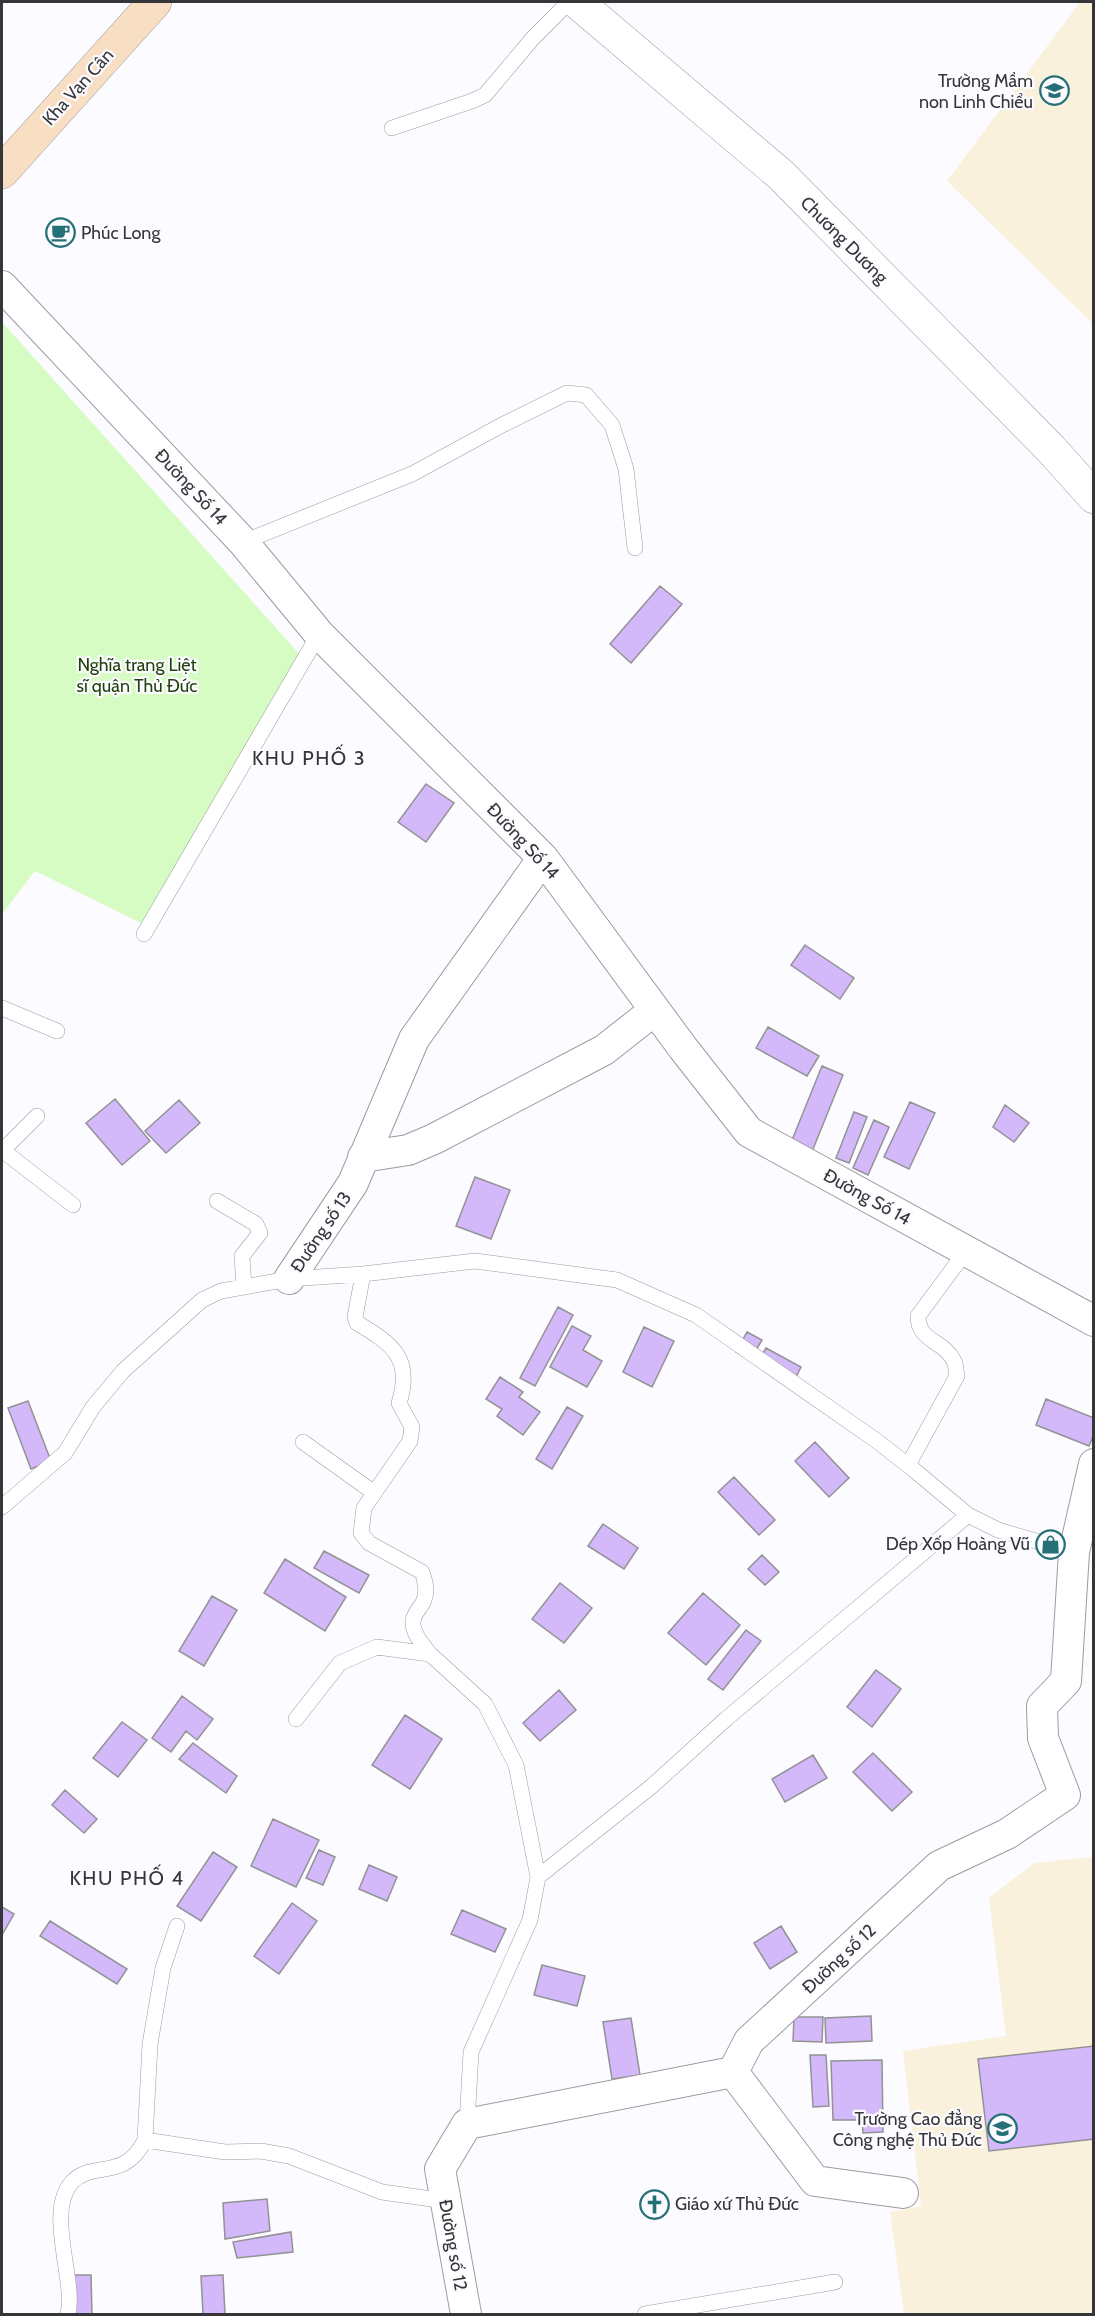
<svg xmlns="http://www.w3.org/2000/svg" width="1095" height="2316" viewBox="0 0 1095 2316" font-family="Cabin,sans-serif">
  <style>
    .education { fill: #faf1dc }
    .green { fill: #d6fcc3 }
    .building { fill: #d3b9f9; stroke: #939295; stroke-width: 1.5 }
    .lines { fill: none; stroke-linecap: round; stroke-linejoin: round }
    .service-casing { stroke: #9c9b9f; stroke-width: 16 }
    .minor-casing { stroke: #9c9b9f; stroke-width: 32 }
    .tertiary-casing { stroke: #9c9b9f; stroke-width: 34 }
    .secondary-casing { stroke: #9c9b9f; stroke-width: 34 }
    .service { stroke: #fff; stroke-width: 15 }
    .minor { stroke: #fff; stroke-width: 30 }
    .tertiary { stroke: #fff; stroke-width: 33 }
    .secondary { stroke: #f8dfc4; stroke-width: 33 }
    .labels { text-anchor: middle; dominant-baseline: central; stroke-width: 4.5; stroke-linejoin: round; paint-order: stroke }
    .poi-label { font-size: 18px; fill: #363537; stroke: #fcfbff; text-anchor: end }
    .street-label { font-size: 18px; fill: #363537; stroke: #fcfbff }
    .park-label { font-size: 18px; fill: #22420d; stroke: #fcfbff }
    .neighbourhood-label { font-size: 20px; letter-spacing: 1.5px; fill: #363537; stroke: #fcfbff }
  </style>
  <rect width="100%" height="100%" fill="#fcfbff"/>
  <!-- education -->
  <path class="education" d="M1080,2h14l-1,322 -146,-143z
    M1093,1857v457h-189l-14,-102 31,-6 -18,-155 103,-15 -17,-138 45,-35z"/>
  <!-- green -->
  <path class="green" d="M2,322l301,336 -154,269 -114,-56 -33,43z"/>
  <!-- building -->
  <path class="building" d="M660,586l22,18 -51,59 -21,-19z
    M426,784l28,19 -28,39 -28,-20z
    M805,945l49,33 -14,21 -49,-34z
    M768,1027l51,29 -12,20 -51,-28z
    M822,1066l21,9 -32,79 -21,-9z
    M115,1099l35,42 -28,24 -36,-42z
    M179,1100l21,23 -34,30 -21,-22z
    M910,1102l25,11 -26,56 -25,-12z
    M1005,1105l24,18 -15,19 -21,-15z
    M854,1112l13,5 -18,46 -13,-5z
    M874,1120l15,7 -21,48 -15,-7z
    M475,1177l35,13 -19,49 -35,-13z
    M558,1307l15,8 -38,71 -15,-8z
    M572,1326l19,10 -8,14 19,11 -15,26 -37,-20z
    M644,1327l30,14 -22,46 -29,-15z
    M747,1332l15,8 -12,20 -14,-8z
    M766,1348l35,19 -8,16 -36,-19z
    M500,1377l23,15 -4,5 21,15 -17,23 -26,-19 5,-7 -16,-10z
    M1046,1399l48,19v16l-5,12 -53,-21z
    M28,1401l23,60 -20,8 -23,-61z
    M567,1407l16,9 -31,53 -16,-10z
    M815,1442l34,36 -20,19 -34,-36z
    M734,1477l41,43 -16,15 -41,-43z
    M603,1524l35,24 -14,21 -36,-23z
    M324,1551l45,24 -10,18 -45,-25z
    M762,1555l17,17 -14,13 -17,-16z
    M285,1559l61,38 -21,34 -61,-38z
    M560,1583l32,25 -28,35 -32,-24z
    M703,1593l37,32 -34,40 -38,-32z
    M212,1596l25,14 -33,56 -25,-15z
    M746,1630l15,11 -38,49 -15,-11z
    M876,1670l25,19 -29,38 -25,-20z
    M559,1690l17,20 -36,31 -17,-18z
    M182,1696l31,23 -16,21 -11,-9 -15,21 -19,-14z
    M405,1715l37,24 -32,50 -38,-24z
    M122,1722l25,18 -29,37 -25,-19z
    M193,1743l44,33 -11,17 -47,-34z
    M873,1753l39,39 -20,19 -39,-39z
    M813,1755l14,23 -42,24 -13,-23z
    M65,1790l32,29 -13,14 -32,-28z
    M273,1819l46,21 -23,47 -45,-21z
    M319,1850l16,7 -12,28 -17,-7z
    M213,1852l24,15 -36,54 -24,-15z
    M369,1865l28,12 -10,24 -28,-12z
    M292,1903l25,18 -38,53 -25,-18z
    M2,1907l12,7 -12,21z
    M462,1910l44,19 -11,23 -44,-18z
    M50,1921l77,48 -10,15 -77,-48z
    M781,1926l16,26 -27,17 -16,-26z
    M542,1965l43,11 -8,30 -43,-11z
    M871,2016l1,25 -46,2 -1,-25z
    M794,2017h29l-1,25 -29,-1z
    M631,2018l9,57 -28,4 -9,-57z
    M1094,2046v93l-105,12 -11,-92z
    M810,2055h16l3,51 -16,1z
    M882,2060l1,72 -20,1 -1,-13h-29l-2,-59z
    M267,2199l3,32 -45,8 -2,-36z
    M291,2232l2,20 -56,6 -4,-16z
    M72,2275h19l1,39h-19z
    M223,2275l2,39h-22l-2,-38z"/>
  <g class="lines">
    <defs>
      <path id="service" d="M392,128l80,-27 13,-6 48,-57 36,-36
        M243,542l169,-68 90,-49 65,-32 19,2 26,30 14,44 9,79
        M144,934l175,-300
        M2,1008l55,23
        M2,1150l71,55
        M2,1151l35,-35
        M217,1201l39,23 4,9 -18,23 2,31
        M363,1274l-8,43 2,6c36,21 56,36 42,80l13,24 -2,14 -46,67 -3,25 8,10 53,29c3,9 6,19 2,28 -2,7 -10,12 -11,21 -1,12 10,24 17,33
        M303,1442l70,50
        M908,1465l49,-89c-1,-5 -1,-11 -3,-15 -10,-21 -36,-19 -36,-45l48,-65
        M2,1507l63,-54 28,-46 30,-36 79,-71 19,-9 68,-12 74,-5 112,-13 142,19 79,35 181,126 37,29 54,45 30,15 76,22
        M296,1719l44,-56 37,-16 53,7 55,50 31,61 22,112
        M467,2124l4,-72 59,-132 8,-43 114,-91 74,-67 242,-204
        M145,2140l80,12 36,-1 28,5 93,36 64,9
        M68,2314c8,-34 -23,-102 4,-132 21,-22 52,0 73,-42l5,-96 13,-76 14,-42
        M645,2314l190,-32"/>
      <path id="minor" d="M2,286l241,256 76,92 224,224 140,190 66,84 345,189
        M363,1157l45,-7 26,-11 170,-89 51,-40
        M289,1279l64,-96 61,-144 129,-181
        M733,2072l82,109 88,12
        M466,2314l-26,-145 27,-45 266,-52 16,-31 190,-175 68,-32 58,-39 -22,-57 -1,-32 24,-25 8,-129 20,-88"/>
      <path id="tertiary" d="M577,2l204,173 270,274 43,48"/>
      <path id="secondary" d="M2,172l153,-170"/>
    </defs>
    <!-- service casing -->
    <use href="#service" class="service-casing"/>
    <!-- minor casing -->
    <use href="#minor" class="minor-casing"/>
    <!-- tertiary casing -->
    <use href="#tertiary" class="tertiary-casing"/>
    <!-- secondary casing -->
    <use href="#secondary" class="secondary-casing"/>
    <!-- service -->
    <use href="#service" class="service"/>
    <!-- minor -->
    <use href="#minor" class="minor"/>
    <!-- tertiary -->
    <use href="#tertiary" class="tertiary"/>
    <!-- secondary -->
    <use href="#secondary" class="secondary"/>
  </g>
  <!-- icons -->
  <defs>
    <symbol id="school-ring" viewBox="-11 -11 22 22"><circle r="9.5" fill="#fcfbff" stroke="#257077" stroke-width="1.5"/><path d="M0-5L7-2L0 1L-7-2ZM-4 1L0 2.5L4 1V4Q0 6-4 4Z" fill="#257077"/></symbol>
    <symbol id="cafe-ring" viewBox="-11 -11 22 22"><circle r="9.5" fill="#fcfbff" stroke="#257077" stroke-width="1.5"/><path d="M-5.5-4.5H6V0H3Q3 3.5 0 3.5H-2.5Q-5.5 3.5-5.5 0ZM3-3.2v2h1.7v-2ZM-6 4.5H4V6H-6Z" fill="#257077"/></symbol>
    <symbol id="shop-ring" viewBox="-11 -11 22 22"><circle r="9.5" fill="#fcfbff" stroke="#257077" stroke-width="1.5"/><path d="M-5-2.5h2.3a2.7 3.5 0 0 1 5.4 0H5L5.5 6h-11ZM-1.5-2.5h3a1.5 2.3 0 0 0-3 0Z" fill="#257077"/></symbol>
    <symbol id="university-ring" viewBox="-11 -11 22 22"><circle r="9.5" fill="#fcfbff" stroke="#257077" stroke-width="1.5"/><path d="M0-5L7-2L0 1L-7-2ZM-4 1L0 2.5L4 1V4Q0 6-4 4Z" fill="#257077"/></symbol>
    <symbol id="church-ring" viewBox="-11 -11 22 22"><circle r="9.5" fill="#fcfbff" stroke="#257077" stroke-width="1.5"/><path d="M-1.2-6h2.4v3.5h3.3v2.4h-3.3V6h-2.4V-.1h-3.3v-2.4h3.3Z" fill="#257077"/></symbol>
  </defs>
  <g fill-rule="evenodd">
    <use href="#school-ring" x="1038" y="74" width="33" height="33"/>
    <use href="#cafe-ring" x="44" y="216" width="33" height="33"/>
    <use href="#shop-ring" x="1034" y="1528" width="33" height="33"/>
    <use href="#university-ring" x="986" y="2112" width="33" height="33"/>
    <use href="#church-ring" x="638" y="2188" width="33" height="33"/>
  </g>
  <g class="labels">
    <!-- poi labels -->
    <g class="poi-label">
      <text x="1033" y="81">Trường Mầm<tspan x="1033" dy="21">non Linh Chiểu</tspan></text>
      <text x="81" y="233" text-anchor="start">Phúc Long</text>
      <text x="1030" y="1544">Dép Xốp Hoàng Vũ</text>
      <text x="982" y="2119">Trường Cao đẳng<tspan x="982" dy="21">Công nghệ Thủ Đức</tspan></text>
      <text x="675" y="2204" text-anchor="start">Giáo xứ Thủ Đức</text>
    </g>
    <!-- street labels -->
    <g class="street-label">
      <text transform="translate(78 87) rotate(-48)">Kha Vạn Cân</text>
      <text transform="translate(844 240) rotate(45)">Chương Dương</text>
      <text transform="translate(191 487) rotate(47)">Đường Số 14</text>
      <text transform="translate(523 841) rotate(47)">Đường Số 14</text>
      <text transform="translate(867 1197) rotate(29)">Đường Số 14</text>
      <text transform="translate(321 1232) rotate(-56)">Đường số 13</text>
      <text transform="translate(839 1959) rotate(-43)">Đường số 12</text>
      <text transform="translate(453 2245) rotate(80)">Đường số 12</text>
    </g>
    <!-- park labels -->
    <g class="park-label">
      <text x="137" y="665">Nghĩa trang Liệt<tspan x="137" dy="21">sĩ quận Thủ Đức</tspan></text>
    </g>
    <!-- neighbourhood labels -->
    <g class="neighbourhood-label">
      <text x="309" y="758">KHU PHỐ 3</text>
      <text x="127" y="1878">KHU PHỐ 4</text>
    </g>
  </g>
  <!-- border -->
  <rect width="1095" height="2316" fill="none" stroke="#363537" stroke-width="6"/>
</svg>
